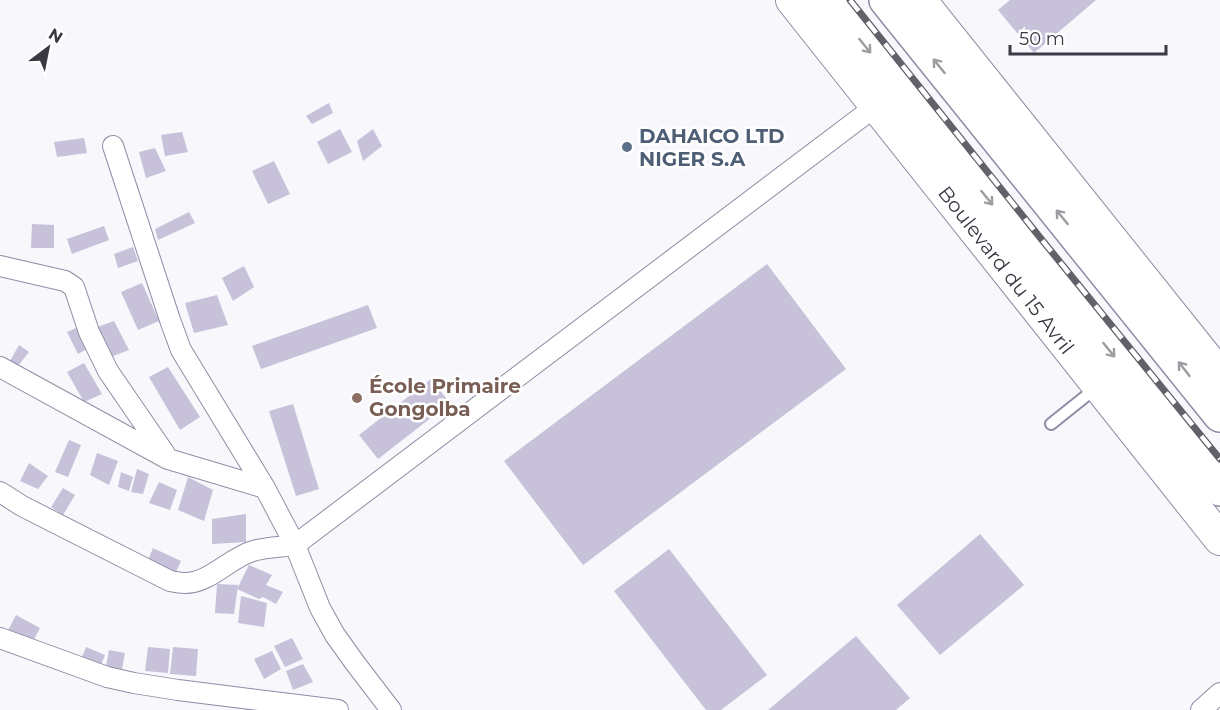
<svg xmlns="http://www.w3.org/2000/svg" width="1220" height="710" viewBox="0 0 1220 710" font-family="Montserrat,sans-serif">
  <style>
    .building { fill: #c8c1da }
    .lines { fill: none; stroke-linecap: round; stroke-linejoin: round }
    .service-casing { stroke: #8f8ca5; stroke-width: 14 }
    .minor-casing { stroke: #8f8ca5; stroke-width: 22 }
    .primary-casing { stroke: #8f8ca5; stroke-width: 34 }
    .trunk-casing { stroke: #8f8ca5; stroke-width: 36 }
    .service { stroke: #fff; stroke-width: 10 }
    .minor { stroke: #fff; stroke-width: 20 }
    .primary { stroke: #fff; stroke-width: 32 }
    .trunk { stroke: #fff; stroke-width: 33 }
    .rail-casing { stroke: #61616a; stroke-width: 7 }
    .rail { stroke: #fff; stroke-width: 4.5; stroke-dasharray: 14; stroke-linecap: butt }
    .oneway { stroke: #9c9ca1 }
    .service-dot { fill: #5c6f8a; stroke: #fff; stroke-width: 2 }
    .education-dot { fill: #8d6e63; stroke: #fff; stroke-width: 2 }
    .labels { text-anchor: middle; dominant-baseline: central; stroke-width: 5; stroke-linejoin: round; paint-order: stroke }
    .service-label { font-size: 20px; font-weight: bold; fill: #4e5e75; stroke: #fff; text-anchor: start }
    .street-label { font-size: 20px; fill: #3a3943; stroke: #fff }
    .education-label { font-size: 20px; font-weight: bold; fill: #785e54; stroke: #fff; text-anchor: start }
  </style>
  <rect width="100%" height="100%" fill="#f7f7fc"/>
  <!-- building -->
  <path class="building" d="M1010,0h86l-62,53 -36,-43z
    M329,103l4,10 -21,11 -6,-8z
    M340,129l12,23 -24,12 -11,-22z
    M373,129l9,17 -19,15 -6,-20z
    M182,132l6,20 -23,4 -4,-21z
    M84,138l3,15 -30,4 -3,-15z
    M155,148l11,23 -20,7 -7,-26z
    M274,161l16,33 -22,10 -16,-33z
    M189,212l6,11 -37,17 -3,-11z
    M32,224l22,1v23h-23z
    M104,226l5,14 -37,14 -5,-15z
    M133,247l5,14 -20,7 -4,-14z
    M767,264l79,105 -263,196 -79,-104z
    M244,266l10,21 -21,14 -11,-23z
    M142,283l17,38 -21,9 -17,-38z
    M217,295l11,30 -34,8 -9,-30z
    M368,305l9,23 -116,41 -9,-23z
    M114,321l15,29 -21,8 -16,-29z
    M78,327l11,21 -11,6 -11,-22z
    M19,345l10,7 -11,14 -8,-5z
    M84,363l18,31 -18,8 -17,-30z
    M168,367l32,50 -20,13 -31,-53z
    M431,379l19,24 -72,56 -19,-24z
    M293,404l26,85 -23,7 -27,-85z
    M69,440l12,5 -13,32 -13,-5z
    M97,453l21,8 -9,24 -19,-10z
    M29,463l19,13 -10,13 -18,-8z
    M137,469l12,5 -6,20 -12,-2z
    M121,472l12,5 -4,14 -11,-4z
    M188,477l25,13 -9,31 -26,-11z
    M159,482l18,8 -7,20 -21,-7z
    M63,488l12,7 -12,20 -12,-8z
    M246,514v28l-34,2v-25z
    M980,534l44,51 -84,70 -43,-50z
    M153,548l28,13 -5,11 -28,-12z
    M669,549l98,126 -46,35h-15l-92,-119z
    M249,565l23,10 -6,10 17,7 -7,12 -13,-7 -4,2 -22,-10z
    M217,584l21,1 -4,29 -19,-1z
    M241,596l26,7 -3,24 -26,-4z
    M16,615l24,13 -10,19 -24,-13z
    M856,636l54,62 -14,12h-128z
    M292,638l11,21 -18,8 -11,-21z
    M86,647l19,8 -4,10 -19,-8z
    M148,647l22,2 -2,24 -23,-2z
    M173,647l25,2 -2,27 -26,-2z
    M109,650l16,3 -3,16 -16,-3z
    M272,651l9,18 -17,10 -10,-20z
    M303,664l10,18 -20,8 -7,-19z"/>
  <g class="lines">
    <defs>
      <path id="service" d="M1051,424l45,-36"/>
      <path id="minor" d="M113,146l57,174 11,30 84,138 30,57 25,63 15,27 20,28 36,47
        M0,266l65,15 9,6 15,45 19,39 57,83
        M0,367l168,92 97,29
        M0,492l22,14 148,75c5,1 10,2 15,2 25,0 44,-25 68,-32 13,-4 29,-4 42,-6l581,-439
        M0,638l107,39 27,6 44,7 160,20
        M1201,710l19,-17"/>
      <path id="primary" d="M792,0l428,539
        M920,0l300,375"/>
      <path id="trunk" d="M829,0l391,489
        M886,0l334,415"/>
    </defs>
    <!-- service casing -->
    <use href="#service" class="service-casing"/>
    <!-- minor casing -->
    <use href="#minor" class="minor-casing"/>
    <!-- primary casing -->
    <use href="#primary" class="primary-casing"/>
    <!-- trunk casing -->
    <use href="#trunk" class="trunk-casing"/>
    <!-- service -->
    <use href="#service" class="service"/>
    <!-- minor -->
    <use href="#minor" class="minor"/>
    <!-- primary -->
    <use href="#primary" class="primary"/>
    <!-- trunk -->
    <use href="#trunk" class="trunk"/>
    <defs>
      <path id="rail" d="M850,0l188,235 182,224"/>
    </defs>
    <!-- rail casing -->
    <use href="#rail" class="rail-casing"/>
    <!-- rail -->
    <use href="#rail" class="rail"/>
  </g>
  <!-- one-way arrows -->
  <defs><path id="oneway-shaft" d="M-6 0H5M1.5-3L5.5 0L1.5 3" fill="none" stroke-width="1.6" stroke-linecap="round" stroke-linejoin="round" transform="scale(1.5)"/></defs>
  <g class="oneway">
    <use href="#oneway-shaft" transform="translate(865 46) rotate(51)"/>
    <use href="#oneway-shaft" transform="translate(939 66) rotate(-129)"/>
    <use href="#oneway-shaft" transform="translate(987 198) rotate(51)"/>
    <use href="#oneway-shaft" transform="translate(1062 217) rotate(-129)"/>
    <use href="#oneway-shaft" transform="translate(1109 350) rotate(51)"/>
    <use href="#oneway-shaft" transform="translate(1184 369) rotate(-128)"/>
  </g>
  <!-- markers -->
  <circle class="service-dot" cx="627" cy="147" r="6"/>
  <circle class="education-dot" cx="357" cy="398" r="6"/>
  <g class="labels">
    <!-- service labels -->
    <g class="service-label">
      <text x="639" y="136">DAHAICO LTD<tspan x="639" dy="23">NIGER S.A</tspan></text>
    </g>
    <!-- street labels -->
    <g class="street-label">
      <text transform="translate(1006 270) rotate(52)">Boulevard du 15 Avril</text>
    </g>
    <!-- education labels -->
    <g class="education-label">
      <text x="369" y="386">École Primaire<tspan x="369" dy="23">Gongolba</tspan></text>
    </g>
  </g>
  <!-- north arrow -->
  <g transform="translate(48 48) rotate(32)" stroke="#ffffff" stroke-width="4.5" paint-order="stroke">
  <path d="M0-4.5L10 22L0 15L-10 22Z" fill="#3a3943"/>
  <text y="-9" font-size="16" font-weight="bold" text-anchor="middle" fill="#3a3943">N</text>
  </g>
  <!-- scale -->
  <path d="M1010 45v9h156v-9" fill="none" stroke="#3a3943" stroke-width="3"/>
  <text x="1019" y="45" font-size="18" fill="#3a3943" stroke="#ffffff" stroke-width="4.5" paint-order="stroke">50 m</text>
</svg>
